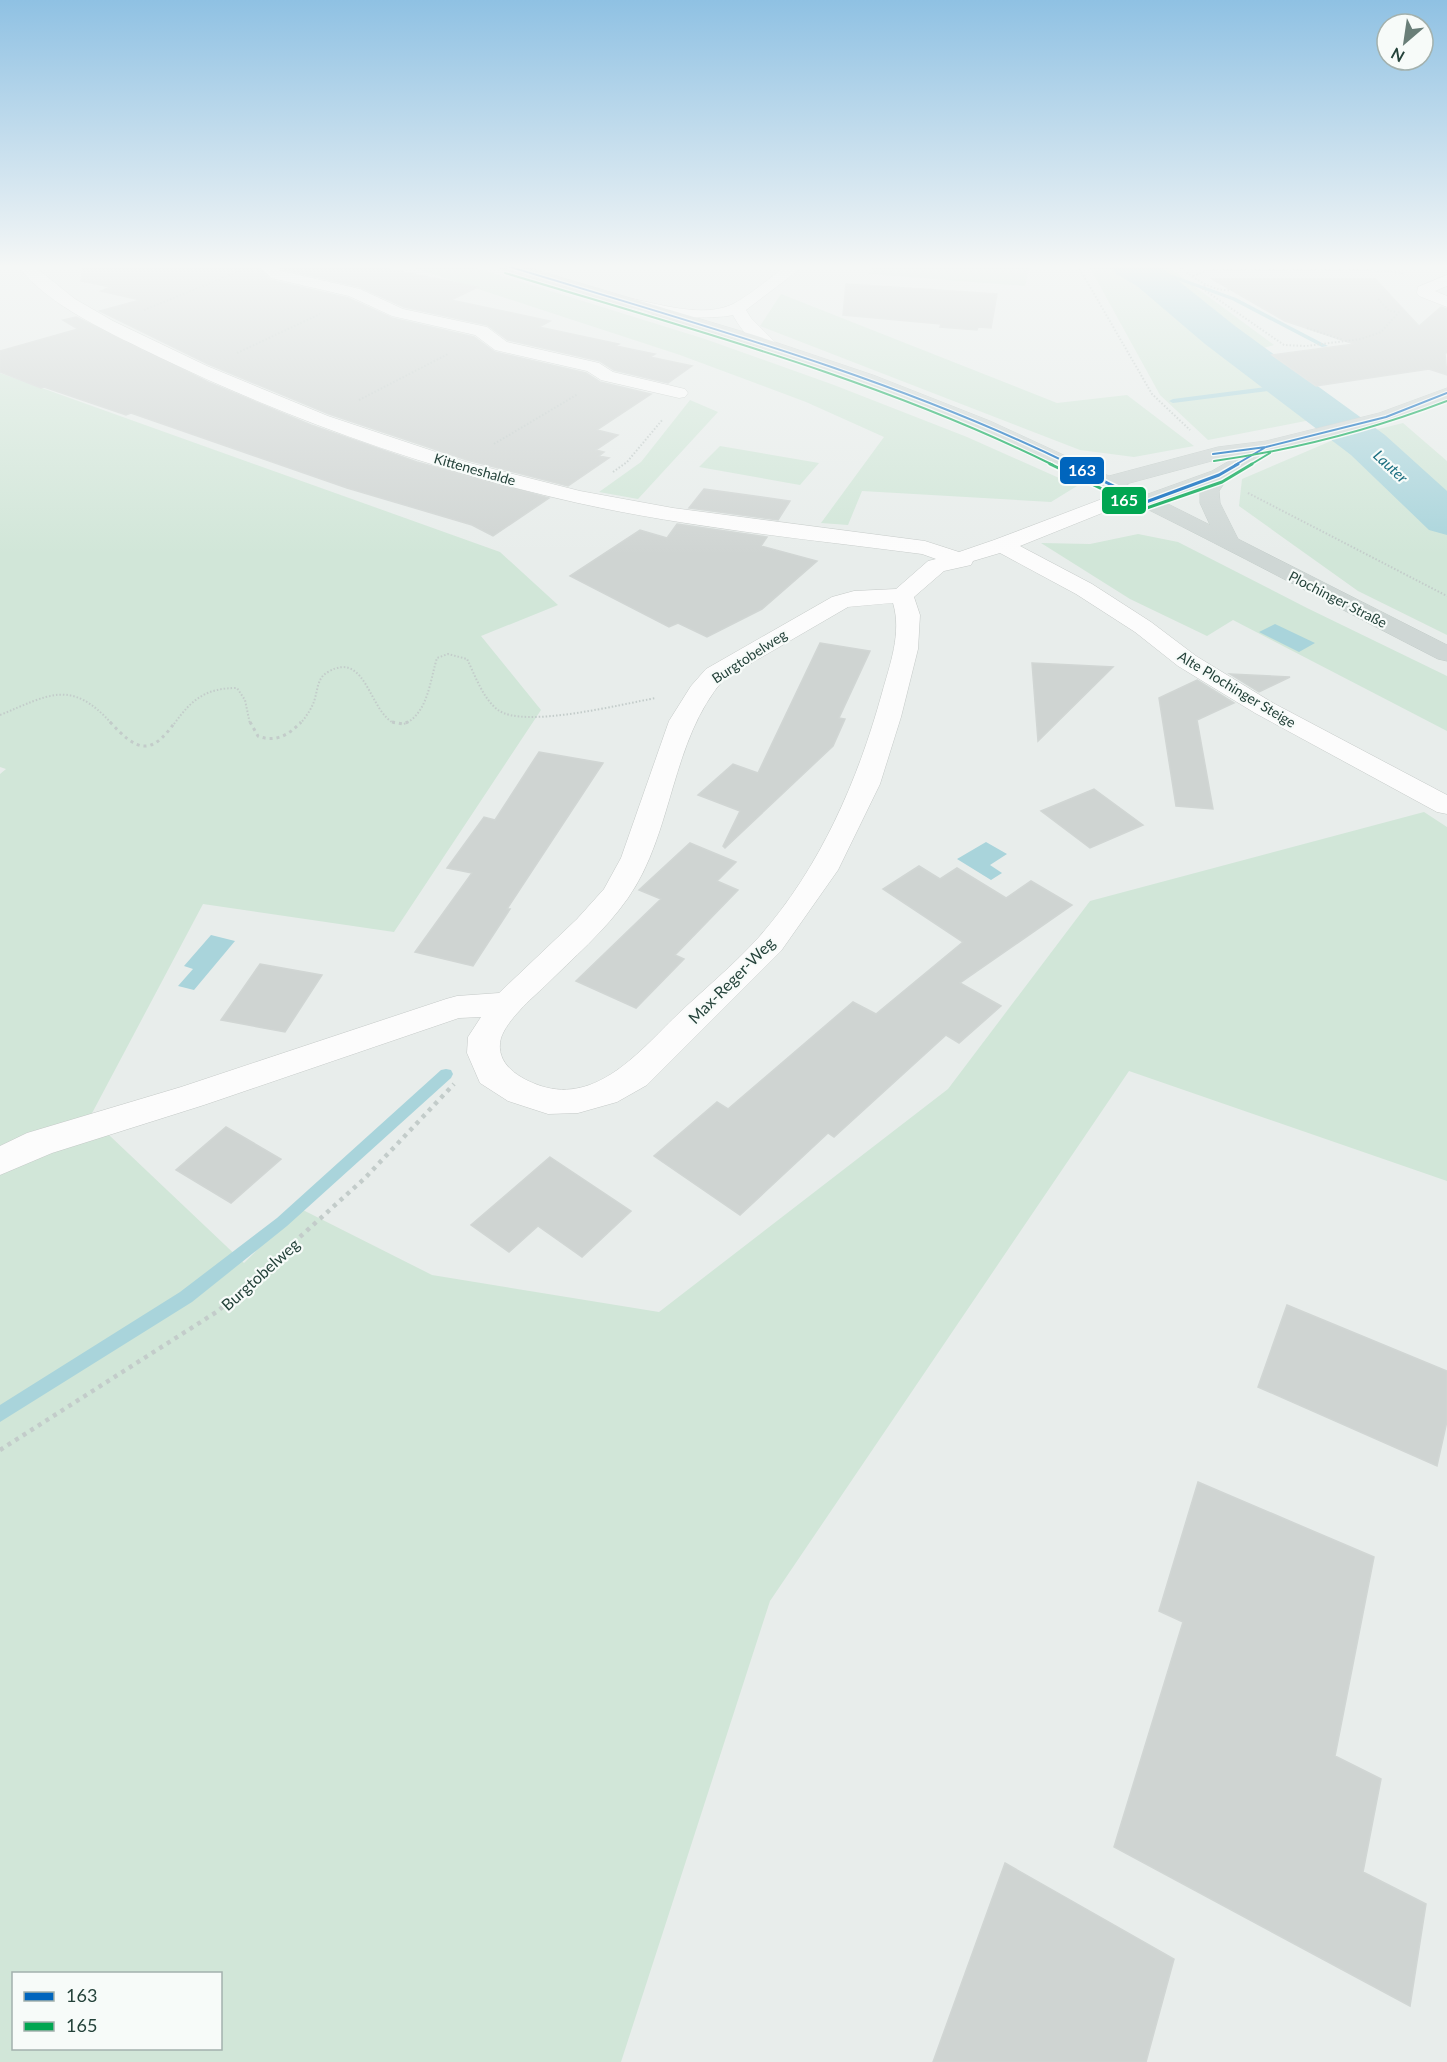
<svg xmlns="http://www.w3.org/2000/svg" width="1447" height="2062" viewBox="0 0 1447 2062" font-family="Lato,sans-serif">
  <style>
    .green { fill: #d1e6d8; fill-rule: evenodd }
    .water { fill: #a9d4db }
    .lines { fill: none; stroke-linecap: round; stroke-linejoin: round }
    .stream { fill: #a9d4db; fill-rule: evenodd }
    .river { fill: #a9d4db; fill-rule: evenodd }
    .building { fill: #cfd4d2; stroke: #d1d6d4; stroke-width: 1.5 }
    .minor-casing { stroke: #c5cac8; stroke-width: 1 }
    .major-casing { stroke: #c3ccc9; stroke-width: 1 }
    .path-far2 { stroke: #c3ccca; stroke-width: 2; stroke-dasharray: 1.5 2; stroke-linecap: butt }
    .path-far1 { stroke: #c3ccca; stroke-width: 3; stroke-dasharray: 3 4; stroke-linecap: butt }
    .path { stroke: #c3ccca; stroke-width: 4.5; stroke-dasharray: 4 5; stroke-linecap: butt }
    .minor { fill: #fcfcfc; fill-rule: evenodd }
    .major { fill: #cfd7d5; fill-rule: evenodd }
    .bus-1-far1-casing { stroke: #f7fbf9; stroke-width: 4.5 }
    .bus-1-casing { stroke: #f7fbf9; stroke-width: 6 }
    .bus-2-far1-casing { stroke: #f7fbf9; stroke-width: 4.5 }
    .bus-2-casing { stroke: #f7fbf9; stroke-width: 6 }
    .bus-1-far1 { stroke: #0065bd; stroke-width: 2 }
    .bus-1 { stroke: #0065bd; stroke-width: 3 }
    .bus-2-far1 { stroke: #00a651; stroke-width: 2 }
    .bus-2 { stroke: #00a651; stroke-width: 3 }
    .labels { text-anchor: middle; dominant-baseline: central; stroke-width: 4.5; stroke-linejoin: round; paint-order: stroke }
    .far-street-label { font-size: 14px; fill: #24423a; stroke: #f7fbf9 }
    .far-water-label { font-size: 15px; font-style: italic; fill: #1c6f80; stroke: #f7fbf9 }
    .street-label { font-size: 16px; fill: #24423a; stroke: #f7fbf9 }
    .line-badge { stroke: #f7fbf9; stroke-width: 2 }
    .badge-label { font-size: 16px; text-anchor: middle; font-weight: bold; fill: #fff }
  </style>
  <rect width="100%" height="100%" fill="#e8edeb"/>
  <!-- green -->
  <path class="green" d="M408,266h62l235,73 129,46 133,52 110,49 -26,16 -189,-11 -14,34 -27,-2 63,-86 -78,-35 -126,-47z
    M873,266h157l-5,20 -156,-12z
    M1089,266h78l107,79 -20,6 87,63 -133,26 -48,-45z
    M781,294l276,109 70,-8 67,51 -60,11 -54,-7 -320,-124z
    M0,373l500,179 58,53 -77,31 60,74 -147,222 -191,-28 -113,213 154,146 55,-55 133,67 227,37 289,-223 142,-188 334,-89 23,15v354l-318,-110 -359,530 -149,461h-621v-1288l6,-5 -6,-2zM14,1974h206v74h-206z
    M690,400l28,12 -80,87 -39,-7 42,-30z
    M1403,423l44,38v174l-89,-44 -119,-85 3,-27 89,-38z
    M720,446l99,17 -19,22 -101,-18z
    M1138,534l40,8 129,66 140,68v55l-214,-111 -26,16 -77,-37 -89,-56 49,1z"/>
  <!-- water -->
  <path class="water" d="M1275,624l40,19 -16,9 -40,-20z
    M986,842l21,12 -17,11 12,8 -11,7 -34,-21z
    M211,935l24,6 -41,49 -16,-4 15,-17 -9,-3z"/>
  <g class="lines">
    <!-- stream -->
    <path class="stream" d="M1139,266h9l88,32 92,48 -6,1 -90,-47z
      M1289,384h3v4l-119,15 -4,-2 4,-2z
      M446,1069l5,1 2,4 -2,4 -164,148 -95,76 -192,120v-17l180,-113 97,-74 164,-148z"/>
    <!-- river -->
    <path class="river" d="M1110,266h47l8,4 70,56 150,109 62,56v44l-18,-5 -78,-75 -146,-111 -68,-58 -21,-12z"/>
  </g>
  <!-- building -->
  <path class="building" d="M83,266h175l12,14 78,18 44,20 82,19 21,15 91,21 14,9 51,12 -54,36 21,5 -22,15 8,2 -5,4 10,2 -41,28 -101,-26 -138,-46 -121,-50 -108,-53 40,-11 -39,-9 10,-4 -30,-6z
    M279,266h95l104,21 -27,13 99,21 -11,6 80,17 -3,2 39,8 -5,3 42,9 -24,17 -54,-13 -14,-9 -92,-21 -21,-15 -83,-18 -44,-20 -78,-18z
    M1212,279h163l44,47 22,-19 6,2v43l-2,2 2,21 -18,-6 -113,17 -44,-31 82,-11 -69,-23z
    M846,284l151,10 -6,34 -13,-1 -1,3 -37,-3 1,-3 -98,-9z
    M76,317l132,65 103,43 106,37 132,36 -56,38 -21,-11 -125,-37 -216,-75 -5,2 -82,-28 -3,1 -41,-16v-21l78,-22 -15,-9z
    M704,489l86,12 -12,19 -89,-12z
    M677,524l90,13 -6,9 56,15 -55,48 -55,28 -29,-14 -9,4 -99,-51 70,-46 27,8z
    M820,643l50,8 -31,67 6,1 -12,27 -108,102 -2,-2 17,-35 -42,-16 35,-31 25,9z
    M1032,663l81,4 -75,74z
    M1230,674l60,3 -31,15z
    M1197,680l37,23 -37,17 16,89 -37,-3 -17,-108z
    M539,752l64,11 -96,146h3l-37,57 -58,-14 57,-79 -25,-5 37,-51 11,3z
    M1094,789l49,36 -53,23 -49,-37z
    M690,843l46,19 -19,19 21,9 -63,65 9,4 -48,49 -60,-27 85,-82 -22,-9z
    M919,866l21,13 17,-11 49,30 25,-17 41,24 -112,78 41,23 -42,37 -13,-8 -112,102 -6,-4 -88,82 -86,-59 63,-54 11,7 125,-107 23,12 87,-72 -80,-53z
    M260,964l62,11 -37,57 -64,-12z
    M226,1127l55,32 -50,44 -55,-33z
    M550,1157l81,54 -49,46 -44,-31 -29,26 -38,-27z
    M1287,1305l160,66v50l-10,45 -179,-79z
    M1198,1482l176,75 -39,199 46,23 -18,93 63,32 -16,102 -296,-159 69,-225 -24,-11z
    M1005,1863l169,96 -28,103h-213z"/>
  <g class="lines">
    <defs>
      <path id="minor" d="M18,266h16l41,33 38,22 94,45 121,50 138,46 114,29 93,17 252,33 34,11 35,-12 129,-49 7,-2 7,2 3,4 -3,4 -117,47 72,38 59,38 45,34 77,47 174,92v19l-10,-2 -182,-99 -77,-47 -43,-34 -59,-38 -76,-41 -27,8 -2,4 -27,6 -30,26 6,18 -2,34 -17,68 -21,67 -42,86 -57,81 -134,134 -30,17 -39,11 -30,1 -40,-13 -28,-18 -13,-30 1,-16 13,-20 -22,1 -255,87 -152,48 -52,22v-29l27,-13 154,-46 265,-88 11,-3 42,-3 78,-74 27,-30 17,-31 48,-137 22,-35 15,-17 126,-72 22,-6 42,-2 32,-28 8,-2 -14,-5c-114,-15 -231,-26 -344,-51 -144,-32 -286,-82 -419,-146 -44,-22 -112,-51 -141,-91zM893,603c9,30 -3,61 -11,90 -24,87 -62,175 -123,244 -25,28 -56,53 -83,79 -36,35 -79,88 -135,70 -21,-7 -47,-22 -40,-48 6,-18 30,-39 44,-52 28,-28 60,-55 83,-88 46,-66 42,-157 96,-219l124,-72z
        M260,266h16l5,5 79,18 43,20 84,18 20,15 92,21 14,9 72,17 3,4 -3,4 -6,1 -78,-18 -14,-9 -92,-21 -20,-15 -83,-19 -43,-20 -78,-18z
        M786,266h18l-58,44 5,8 28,28 -3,4c-16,4 -36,-21 -43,-35 -19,5 -96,3 -108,-11l8,-5c30,6 71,19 100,5 19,-10 36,-26 53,-38z
        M1447,275v11l-12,5 12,5v11l-28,-11 -2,-3 1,-6z"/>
      <path id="major" d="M499,266h24l231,69 119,40 117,46 119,55 109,-29 48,-6 113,-28 68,-25v11l-54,22 -136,33 2,3 -3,4 -29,18 -8,12 1,12 18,36 209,106v16l-9,-2c-172,-88 -339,-181 -518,-254 -136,-55 -278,-93 -418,-136zM1236,457l-24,14 -64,23 -22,-10 93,-25zM1200,489v14l10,22 -46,-23z"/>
    </defs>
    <!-- minor casing -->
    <use href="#minor" class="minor-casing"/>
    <!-- major casing -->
    <use href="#major" class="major-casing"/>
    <!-- path-far2 -->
    <path class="path-far2" d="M1078,266l74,128 38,36
      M1178,266c16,12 34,26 54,24
      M1193,276l15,-6h162l34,3
      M1205,285l-2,4 81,56 22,1 55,-7 20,-7 19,-21
      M1378,299l11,12 8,1
      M144,310l96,-39
      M1307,328l36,12
      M237,353l83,-39
      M359,400l89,-46
      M494,444l84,-50
      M613,472l14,-10 36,-43
      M1248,493l199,103
      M0,715c49,-20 71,-37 112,9
      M174,724c18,-25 32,-36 63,-36l8,12 5,24
      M300,724c5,-6 10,-13 13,-20 5,-11 3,-26 15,-32 39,-23 41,42 68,52
      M404,724c24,-10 26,-44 33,-66l11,-4 19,5c8,16 16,40 31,51 26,19 124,-6 158,-12"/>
    <!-- path-far1 -->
    <path class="path-far1" d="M110,722c26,28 40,36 65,0
      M250,722l8,14c17,7 31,-1 43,-14
      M392,722l11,2 5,-2"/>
    <!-- path -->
    <path class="path" d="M0,1450l218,-139 147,-133 89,-94"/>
    <!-- minor -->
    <use href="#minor" class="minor"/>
    <!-- major -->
    <use href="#major" class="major"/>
    <defs>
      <path id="bus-1-far1" d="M507,266c191,58 385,111 565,199
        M1213,454l53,-7 120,-30 61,-24
        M1235,465l31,-18"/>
      <path id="bus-1" d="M1069,464l77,38 73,-27 19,-11"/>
      <path id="bus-2-far1" d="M505,273c185,56 374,106 548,192
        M1214,461c80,-11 157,-31 233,-60
        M1250,465l20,-12"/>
      <path id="bus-2" d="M1050,464l94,45 78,-27 30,-18"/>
    </defs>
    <!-- bus-1-far1 casing -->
    <use href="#bus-1-far1" class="bus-1-far1-casing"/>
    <!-- bus-1 casing -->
    <use href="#bus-1" class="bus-1-casing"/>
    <!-- bus-2-far1 casing -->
    <use href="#bus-2-far1" class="bus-2-far1-casing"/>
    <!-- bus-2 casing -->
    <use href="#bus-2" class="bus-2-casing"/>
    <!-- bus-1-far1 -->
    <use href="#bus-1-far1" class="bus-1-far1"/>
    <!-- bus-1 -->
    <use href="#bus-1" class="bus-1"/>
    <!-- bus-2-far1 -->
    <use href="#bus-2-far1" class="bus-2-far1"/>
    <!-- bus-2 -->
    <use href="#bus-2" class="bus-2"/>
  </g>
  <!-- sky -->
  <linearGradient id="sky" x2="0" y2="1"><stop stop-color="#8fc1e3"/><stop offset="0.48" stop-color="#f5f7f6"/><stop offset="1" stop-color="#f5f7f6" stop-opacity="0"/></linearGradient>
  <rect width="1447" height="555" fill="url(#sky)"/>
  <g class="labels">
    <!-- far-street labels -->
    <g class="far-street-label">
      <text transform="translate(475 469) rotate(16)">Kitteneshalde</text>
      <text transform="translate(1338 599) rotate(27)">Plochinger Straße</text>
      <text transform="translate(749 656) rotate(-33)">Burgtobelweg</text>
      <text transform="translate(1237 689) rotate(31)">Alte Plochinger Steige</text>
    </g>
    <!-- far-water labels -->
    <g class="far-water-label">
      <text transform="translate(1391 466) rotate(43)">Lauter</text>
    </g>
    <!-- street labels -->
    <g class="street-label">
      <text transform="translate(731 980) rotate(-45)">Max-Reger-Weg</text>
      <text transform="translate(260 1274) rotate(-42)">Burgtobelweg</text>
    </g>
  </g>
  <g class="line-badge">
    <rect x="1059" y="456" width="46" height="29" rx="6" fill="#0065bd"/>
    <rect x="1101" y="486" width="46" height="29" rx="6" fill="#00a651"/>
  </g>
  <g class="badge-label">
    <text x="1082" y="476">163</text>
    <text x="1124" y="506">165</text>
  </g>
  <!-- legend -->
  <rect x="12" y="1972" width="210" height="78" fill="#f7fbf9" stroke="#a3b1ad" stroke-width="1.5"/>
  <rect x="24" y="1992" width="30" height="9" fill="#0065bd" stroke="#a3b1ad" stroke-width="1.5"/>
  <text x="66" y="2002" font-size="18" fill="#24423a">163</text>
  <rect x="24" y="2022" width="30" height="9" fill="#00a651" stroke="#a3b1ad" stroke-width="1.5"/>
  <text x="66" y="2032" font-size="18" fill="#24423a">165</text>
  <!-- north arrow -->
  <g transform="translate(1405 42) rotate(209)"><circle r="28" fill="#f7fbf9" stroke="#a3b1ad" stroke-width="1.5"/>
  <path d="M0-4.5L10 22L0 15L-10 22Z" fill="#697e78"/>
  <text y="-9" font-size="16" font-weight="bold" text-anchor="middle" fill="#24423a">N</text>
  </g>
</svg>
